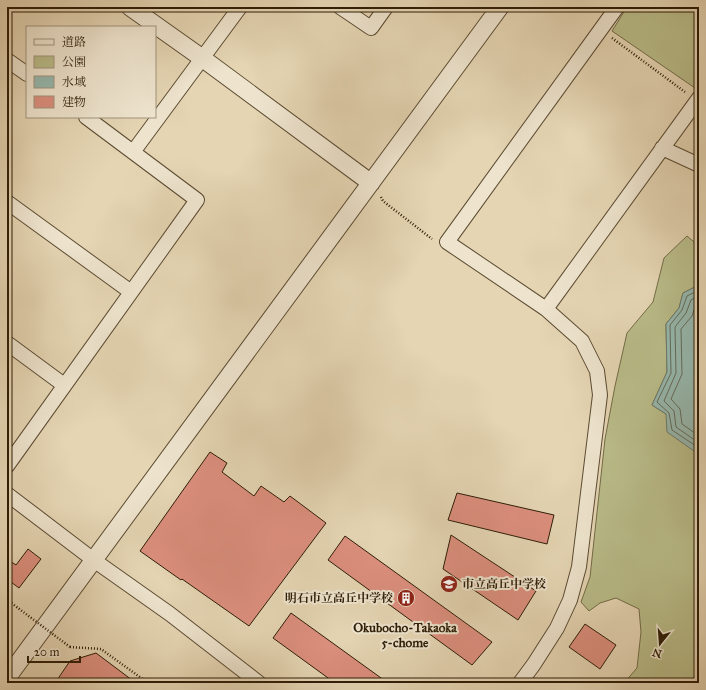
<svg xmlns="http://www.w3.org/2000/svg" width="706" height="690" viewBox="0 0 706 690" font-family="'IM FELL Great Primer','Noto Serif JP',serif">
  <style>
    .green { fill: #b9bc89; stroke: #736c48 }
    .water { fill: #96b8ae; stroke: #6c7a6b }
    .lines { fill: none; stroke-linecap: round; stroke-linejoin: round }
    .shore { stroke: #626a5a; stroke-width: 1 }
    .building { fill: #dc8f7e; stroke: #2d1d07 }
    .minor-casing { stroke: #5b4b32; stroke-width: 16 }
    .tertiary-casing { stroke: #5b4b32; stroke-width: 19 }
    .path { stroke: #2d1d07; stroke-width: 2.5; stroke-dasharray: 1 2; stroke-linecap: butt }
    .minor { stroke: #eee4ce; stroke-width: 14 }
    .tertiary { stroke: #eee4ce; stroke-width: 17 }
    .path-bridge { stroke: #2d1d07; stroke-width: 2.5; stroke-dasharray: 1 2; stroke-linecap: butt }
    .labels { text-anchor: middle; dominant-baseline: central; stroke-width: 4; stroke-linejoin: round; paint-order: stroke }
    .poi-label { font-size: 12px; font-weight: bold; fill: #2d1d07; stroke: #eee4ce; text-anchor: start }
    .neighbourhood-label { font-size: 13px; font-weight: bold; fill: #2d1d07; stroke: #eee4ce }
  </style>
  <rect width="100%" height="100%" fill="#e5d5b3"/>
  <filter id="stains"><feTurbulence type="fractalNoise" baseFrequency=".005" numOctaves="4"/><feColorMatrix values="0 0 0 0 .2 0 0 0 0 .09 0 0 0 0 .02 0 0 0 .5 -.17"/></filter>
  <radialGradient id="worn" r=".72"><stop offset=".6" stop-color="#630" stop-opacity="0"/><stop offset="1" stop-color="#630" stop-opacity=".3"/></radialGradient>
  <!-- green -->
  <path class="green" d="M627,7h72v75l-4,6 -83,-57z
    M687,236l12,10v39l-16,8 -4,15 -13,16 1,48 -15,33 14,9 28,37 5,1v231h-75l13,-15 4,-36 -2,-23 -23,-11 -16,5 -11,8 -8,-9 9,-25 15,-138 10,-53 12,-53 26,-31 11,-44z"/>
  <!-- water -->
  <path class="water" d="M699,285v167l-5,-1 -27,-19 -1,-18 -14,-9 15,-33 -1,-48 13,-16 4,-15z"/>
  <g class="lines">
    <!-- shore -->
    <path class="shore" d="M699,290l-12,6 -5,14 -12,15 1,48 -14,29 12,11 3,17 27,18
      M699,295l-8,5 -5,13 -11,14 1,46 -12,28 10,10 2,16 23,16
      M699,302l-3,2 -4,12 -11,13 1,45 -11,25 9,10 2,15 17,12"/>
  </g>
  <!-- building -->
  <path class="building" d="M210,452l17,11 -5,9 32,24 7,-10 23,16 6,-6 36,27 -77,103 -67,-47 -1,1 -41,-29z
    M457,493l97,22 -7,29 -99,-24z
    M451,535l85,56 -18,29 -75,-51z
    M345,536l147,106 -20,23 -144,-105z
    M28,549l13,10 -22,29 -12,-9v-20l9,6z
    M291,613l97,70h-53l-62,-45z
    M585,624l31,21 -16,24 -31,-22z
    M96,653l40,30h-81l15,-22z"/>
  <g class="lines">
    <defs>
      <path id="minor" d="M340,7l31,21 15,-21
        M7,60l20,14
        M662,148l37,17
        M133,152l107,-145
        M7,202l124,90
        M546,309l153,-211
        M7,343l57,42
        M7,466l190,-266 -111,-83
        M7,494l88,67 75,53 89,69
        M520,683l14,-19 23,-36 13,-28 9,-33 21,-172 -3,-24 -15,-30 -36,-32 -99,-67 170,-235"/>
      <path id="tertiary" d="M130,7l72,51 169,125
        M7,678l493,-671"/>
    </defs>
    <!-- minor casing -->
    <use href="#minor" class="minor-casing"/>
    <!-- tertiary casing -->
    <use href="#tertiary" class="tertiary-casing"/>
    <!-- path -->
    <path class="path" d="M612,38l73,54
      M381,197l2,4 49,38
      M7,599l7,6
      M70,647l31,2 47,34"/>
    <!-- minor -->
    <use href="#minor" class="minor"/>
    <!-- tertiary -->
    <use href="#tertiary" class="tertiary"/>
    <!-- path-bridge -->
    <path class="path-bridge" d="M14,605l56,42"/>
  </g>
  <!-- icons -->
  <defs>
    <symbol id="school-disc" viewBox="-11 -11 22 22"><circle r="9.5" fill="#8f2418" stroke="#eee4ce"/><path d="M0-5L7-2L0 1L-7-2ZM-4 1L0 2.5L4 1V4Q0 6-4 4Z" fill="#fff"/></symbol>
    <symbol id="building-disc" viewBox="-11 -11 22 22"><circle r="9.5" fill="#8f2418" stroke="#eee4ce"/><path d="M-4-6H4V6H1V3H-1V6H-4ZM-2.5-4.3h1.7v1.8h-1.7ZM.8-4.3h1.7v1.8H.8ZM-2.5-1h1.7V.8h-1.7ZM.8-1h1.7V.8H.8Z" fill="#fff"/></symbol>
  </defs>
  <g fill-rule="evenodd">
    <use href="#school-disc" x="439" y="574" width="20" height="20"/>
    <use href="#building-disc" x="396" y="588" width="20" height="20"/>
  </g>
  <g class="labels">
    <!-- poi labels -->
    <g class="poi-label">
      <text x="462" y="584">市立高丘中学校</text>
      <text x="393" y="598" text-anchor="end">明石市立高丘中学校</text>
    </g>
    <!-- neighbourhood labels -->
    <g class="neighbourhood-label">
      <text x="405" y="628">Okubocho-Takaoka<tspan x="405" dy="15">5-chome</tspan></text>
    </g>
  </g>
  <!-- margin -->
  <rect width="706" height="690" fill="none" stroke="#e5d5b3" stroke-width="24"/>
  <rect x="8" y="8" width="690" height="674" fill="none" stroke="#2d1d07" stroke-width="2"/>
  <rect x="12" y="12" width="682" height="666" fill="none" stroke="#2d1d07"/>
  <!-- legend -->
  <rect x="26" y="26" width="130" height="92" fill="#eee4ce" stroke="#a1947e"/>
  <rect x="34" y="39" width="20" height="6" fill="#eee4ce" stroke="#a1947e"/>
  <text x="62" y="46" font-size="12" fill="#2d1d07">道路</text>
  <rect x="34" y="56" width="20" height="12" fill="#b9bc89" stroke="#a1947e"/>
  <text x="62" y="66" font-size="12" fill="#2d1d07">公園</text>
  <rect x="34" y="76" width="20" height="12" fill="#96b8ae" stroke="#a1947e"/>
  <text x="62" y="86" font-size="12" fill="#2d1d07">水域</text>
  <rect x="34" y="96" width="20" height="12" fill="#dc8f7e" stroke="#a1947e"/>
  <text x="62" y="106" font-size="12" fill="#2d1d07">建物</text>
  <!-- north arrow -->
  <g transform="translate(660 644) rotate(197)" stroke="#eee4ce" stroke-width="3" paint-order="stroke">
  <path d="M0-3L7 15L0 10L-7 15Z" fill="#2d1d07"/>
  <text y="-6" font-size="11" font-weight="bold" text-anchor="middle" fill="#2d1d07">N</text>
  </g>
  <!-- scale -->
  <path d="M28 656v6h52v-6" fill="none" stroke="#2d1d07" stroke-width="2"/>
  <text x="34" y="656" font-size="12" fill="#2d1d07" stroke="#eee4ce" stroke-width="3" paint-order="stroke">20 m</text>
  <rect width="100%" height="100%" filter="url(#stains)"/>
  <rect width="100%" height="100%" fill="url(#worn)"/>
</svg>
